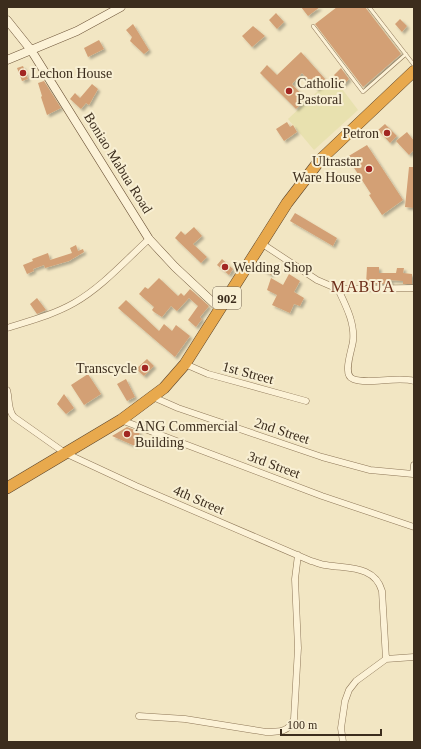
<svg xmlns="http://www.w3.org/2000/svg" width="421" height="749" viewBox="0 0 421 749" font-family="'Times New Roman',serif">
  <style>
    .farmland { fill: #e8e1af }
    .building { fill: #d3a075; filter: url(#shadow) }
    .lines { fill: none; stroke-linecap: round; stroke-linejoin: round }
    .lane-casing { stroke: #8e7758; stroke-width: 4 }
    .street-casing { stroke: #8e7758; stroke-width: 7 }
    .secondary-casing { stroke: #70573b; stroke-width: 9 }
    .highway-casing { stroke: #5b442c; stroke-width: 12 }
    .lane { stroke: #fcf2d7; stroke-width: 3 }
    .street { stroke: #fcf2d7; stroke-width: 6 }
    .secondary { stroke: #fcf2d7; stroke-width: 8 }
    .highway { stroke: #e8a94d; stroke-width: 11 }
    .poi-dot { fill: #a22622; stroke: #f8efd3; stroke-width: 1.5 }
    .labels { text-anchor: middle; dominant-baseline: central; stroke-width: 4; stroke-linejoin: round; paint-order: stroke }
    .shield { fill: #f8efd3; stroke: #746754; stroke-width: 1 }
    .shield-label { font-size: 13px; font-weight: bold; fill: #3c2d1d }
    .poi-label { font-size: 14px; fill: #3c2d1d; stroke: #f8efd3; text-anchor: start }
    .street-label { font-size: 14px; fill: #3c2d1d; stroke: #f8efd3 }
    .quarter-label { font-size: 16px; letter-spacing: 1px; fill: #6d2d19; stroke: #f8efd3 }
  </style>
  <defs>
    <filter id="shadow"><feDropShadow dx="2.5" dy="2.5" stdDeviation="1" flood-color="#0004"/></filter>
  </defs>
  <rect width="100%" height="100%" fill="#f2e6c3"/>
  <!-- farmland -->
  <path class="farmland" d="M333,77l25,33 -44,40 -26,-31z"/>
  <!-- building -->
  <path class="building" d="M301,7h19l-12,9z
    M337,7h28l36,47 -38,33 -48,-63z
    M276,13l8,9 -7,7 -8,-9z
    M400,19l7,7 -5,6 -7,-8z
    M133,24l16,26 -5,4 -14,-13 2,-4 -6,-7z
    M253,26l12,10 -13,11 -10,-11z
    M99,40l5,9 -16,8 -4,-9z
    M301,52l25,28 -9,9 -15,-16 -10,11 14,15 -10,10 -36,-36 7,-8 10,10z
    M23,66l5,13 -6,2 -5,-13z
    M341,68l8,11 -6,6 -9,-10z
    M44,81l17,27 -14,7 -6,-18 1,-1 -4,-13z
    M92,84l6,5 -9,16 -3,-2 -5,6 -11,-10 5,-6 5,5z
    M287,122l3,5 3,-2 4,7 -13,9 -8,-12z
    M385,124l12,12 -7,7 -12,-13z
    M407,132l7,9v9l-5,5 -13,-14z
    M367,145l36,55 -21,15 -13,-20 2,-1 -24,-37z
    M409,167h5v41l-9,-1z
    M295,213l42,25 -4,8 -43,-25z
    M194,227l8,9 -9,8 14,13 -6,6 -26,-25 6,-7 4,4z
    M76,245l2,6 5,-2 1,3 -15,9 -24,7 -1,-3 -11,4 1,2 -7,3 -4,-9 10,-4 -1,-2 16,-6 2,7 22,-7 -2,-5z
    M222,259l11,10 -4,6 -12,-10z
    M267,263l8,5 -4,7 -8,-5z
    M367,267h12v6h17l1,-5h7l-1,5 9,1v10h-9v-3l-12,-1v4h-25z
    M289,274l11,7 -6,11 10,6 -4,8 -6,-2 -4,9 -18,-8 5,-10 -10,-5 4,-12 12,7z
    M159,278l19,18 3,-3 3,3 6,-7 19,17 -9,11 2,2 -6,8 -8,-7 10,-14 -9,-8 -12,13 -6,-5 -9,11 -8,-5 -2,-2 2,-3 -15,-13 6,-7 3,2z
    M37,298l9,12 -9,4 -7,-10z
    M126,300l33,31 5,-7 8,7 4,-6 14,11 -15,21 -57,-49z
    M147,359l7,7 -10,10 -8,-7z
    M88,374l13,20 -17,11 -13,-20z
    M126,379l9,18 -8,4 -10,-17z
    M64,394l10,14 -8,6 -9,-10z
    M127,427l13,5 -5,14 -23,-10z"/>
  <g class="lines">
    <defs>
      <path id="lane" d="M369,7l45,58
        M313,26l50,66 43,-38"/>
      <path id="street" d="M261,243l56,37 21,9 76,-1
        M338,289c8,17 17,34 15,52 -1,9 -11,34 0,38 15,6 44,-3 61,2
        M7,328c22,-7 46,-13 67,-25 28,-16 51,-42 75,-64
        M185,364l23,10 98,27
        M7,390c3,10 0,19 7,27l51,36 71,33 175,75c5,1 10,4 15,4 21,4 49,0 56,26l4,68
        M153,397l25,11 144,49 48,13 43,4 1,-9
        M121,420l201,76 92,31
        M139,716l46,3 81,13c13,0 23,0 28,-13l4,-71 -3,-69 3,-24
        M343,742l-2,-14 4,-27 4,-11 7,-9 30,-22 28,-2"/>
      <path id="secondary" d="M7,20l24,30 118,189 26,28 45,42
        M7,60l70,-29 44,-24"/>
      <path id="highway" d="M7,488l114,-68 43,-32 21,-24 102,-161 33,-43 94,-89"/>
    </defs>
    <!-- lane casing -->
    <use href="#lane" class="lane-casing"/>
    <!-- street casing -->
    <use href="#street" class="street-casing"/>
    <!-- secondary casing -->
    <use href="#secondary" class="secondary-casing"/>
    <!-- highway casing -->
    <use href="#highway" class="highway-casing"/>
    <!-- lane -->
    <use href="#lane" class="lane"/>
    <!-- street -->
    <use href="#street" class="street"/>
    <!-- secondary -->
    <use href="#secondary" class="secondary"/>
    <!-- highway -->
    <use href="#highway" class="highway"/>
  </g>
  <!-- markers -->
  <g class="poi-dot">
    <circle cx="23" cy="73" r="4"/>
    <circle cx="289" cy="91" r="4"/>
    <circle cx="387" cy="133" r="4"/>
    <circle cx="369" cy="169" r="4"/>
    <circle cx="225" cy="267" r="4"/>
    <circle cx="145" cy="368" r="4"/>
    <circle cx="127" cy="434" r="4"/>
  </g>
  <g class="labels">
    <!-- shield labels -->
    <rect class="shield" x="213" y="287" width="28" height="22" rx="3"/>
    <g class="shield-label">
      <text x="227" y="298">902</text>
    </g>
    <!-- poi labels -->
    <g class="poi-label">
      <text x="31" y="73">Lechon House</text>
      <text x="297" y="83">Catholic<tspan x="297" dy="16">Pastoral</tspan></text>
      <text x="379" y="133" text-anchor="end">Petron</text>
      <text x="361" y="161" text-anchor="end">Ultrastar<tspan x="361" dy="16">Ware House</tspan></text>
      <text x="233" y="267">Welding Shop</text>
      <text x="137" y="368" text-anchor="end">Transcycle</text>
      <text x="135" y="426">ANG Commercial<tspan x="135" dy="16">Building</tspan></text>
    </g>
    <!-- street labels -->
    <g class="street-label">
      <text transform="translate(118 163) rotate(58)">Boniao Mabua Road</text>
      <text transform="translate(248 373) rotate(15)">1st Street</text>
      <text transform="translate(282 431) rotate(18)">2nd Street</text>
      <text transform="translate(274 465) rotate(20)">3rd Street</text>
      <text transform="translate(199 500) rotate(23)">4th Street</text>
    </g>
    <!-- quarter labels -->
    <g class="quarter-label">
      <text x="363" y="286">MABUA</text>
    </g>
  </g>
  <!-- border -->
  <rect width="421" height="749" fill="none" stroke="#3c2d1d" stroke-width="16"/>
  <!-- scale -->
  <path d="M281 729v6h100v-6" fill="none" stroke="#3c2d1d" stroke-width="2"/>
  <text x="287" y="729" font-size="12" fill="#3c2d1d" stroke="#f8efd3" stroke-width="3" paint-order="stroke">100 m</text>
</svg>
